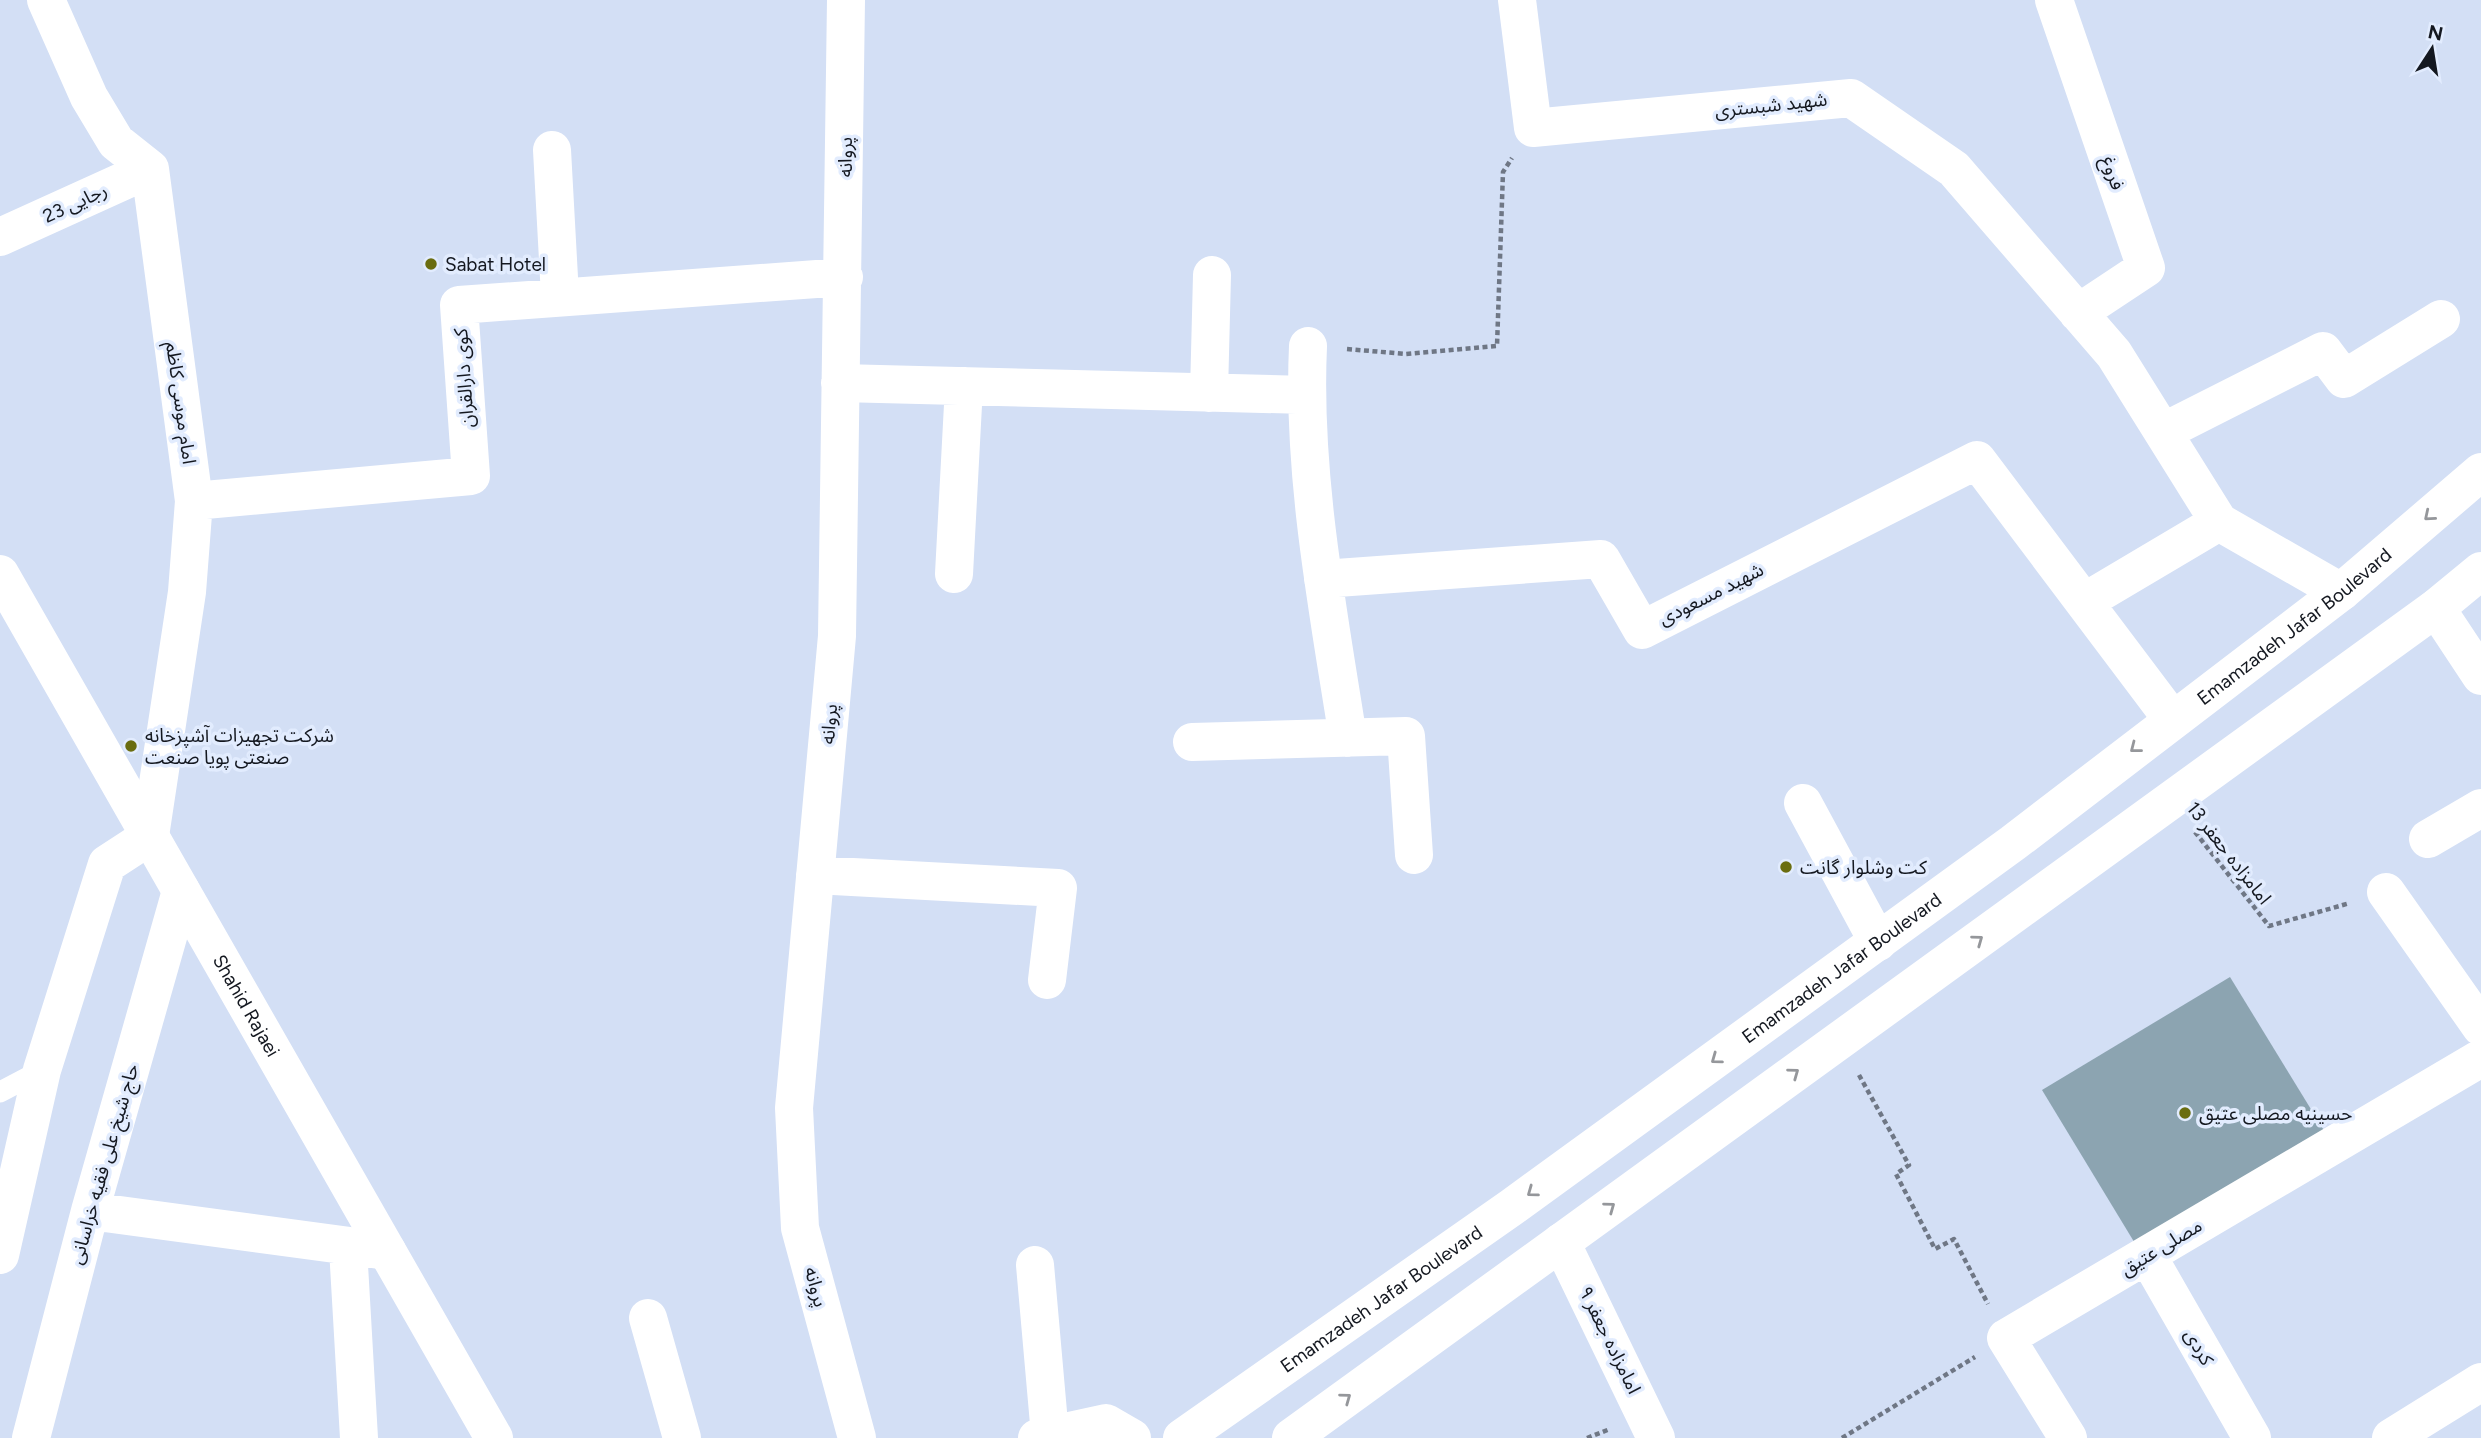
<svg xmlns="http://www.w3.org/2000/svg" width="2481" height="1438" viewBox="0 0 2481 1438" font-family="Figtree,'Noto Sans Arabic',sans-serif">
  <style>
    .building { fill: #8ca4b1 }
    .lines { fill: none; stroke-linecap: round; stroke-linejoin: round }
    .path { stroke: #6f7785; stroke-width: 4.5; stroke-dasharray: 5 3.5; stroke-linecap: butt }
    .service { stroke: #fff; stroke-width: 21 }
    .minor { stroke: #fff; stroke-width: 38 }
    .secondary { stroke: #fff; stroke-width: 38 }
    .oneway { stroke: #95979b }
    .poi-dot { fill: #6a6d10; stroke: #e2ecfe; stroke-width: 2.5 }
    .labels { text-anchor: middle; dominant-baseline: central; stroke-width: 7; stroke-linejoin: round; paint-order: stroke }
    .street-label { font-size: 19px; fill: #141820; stroke: #e2ecfe }
    .poi-label { font-size: 19px; fill: #141820; stroke: #e2ecfe; text-anchor: start }
  </style>
  <rect width="100%" height="100%" fill="#d3dff5"/>
  <!-- building -->
  <path class="building" d="M2230,977l98,160 -189,113 -97,-160z"/>
  <g class="lines">
    <!-- path -->
    <path class="path" d="M1347,349l59,5 91,-8 6,-174 9,-14
      M2195,832l74,94 81,-23
      M1859,1075l50,90 -13,9 39,75 19,-10 34,65
      M1587,1438l23,-9
      M1842,1438l133,-81"/>
    <!-- service -->
    <path class="service" d="M0,1092l42,-22"/>
    <!-- minor -->
    <path class="minor" d="M846,0l-9,636 -43,472 6,120 57,210
      M1517,0l16,128 318,-30 103,71 160,185 105,168 122,70
      M2054,0l92,268 -68,45
      M552,150l8,146
      M0,237l150,-68
      M1308,346c-6,129 20,264 40,392
      M840,383l466,12
      M1209,393l3,-118
      M2163,432l160,-81 21,28 97,-60
      M194,501l277,-25 -12,-171 385,-28
      M954,574l10,-188
      M1323,579l278,-20 41,71 335,-170 195,259
      M2084,602l135,-80
      M2436,608l45,68
      M1192,742l214,-6 8,119
      M1803,803l75,139
      M2428,839l53,-31
      M815,875l243,13 -11,92
      M2386,892l95,135
      M90,1211l297,40
      M1561,1242l95,196
      M348,1248l11,190
      M0,1255l42,-185 65,-206 43,-28 37,-244 7,-91 -44,-332 -34,-27 -27,-45 -43,-97
      M2147,1255l105,183
      M1035,1265l15,170
      M648,1318l34,120
      M31,1438l59,-227 91,-320
      M1037,1438l69,-15 26,15
      M2068,1438l-62,-100 475,-280
      M2391,1438l90,-56"/>
    <!-- secondary -->
    <g class="secondary">
      <path id="s1" d="M0,574l494,864"/>
      <path id="s2" d="M1182,1438l330,-231 501,-364 328,-251 140,-120"/>
      <path d="M1291,1438l1145,-830 45,-37"/>
    </g>
  </g>
  <!-- one-way arrows -->
  <defs><path id="oneway-chevron" d="M-2-3.5L2.5 0L-2 3.5" fill="none" stroke-width="1.6" stroke-linecap="round" stroke-linejoin="round" transform="scale(1.75)"/></defs>
  <g class="oneway">
    <use href="#oneway-chevron" transform="translate(2429 516) rotate(140)"/>
    <use href="#oneway-chevron" transform="translate(2135 748) rotate(142)"/>
    <use href="#oneway-chevron" transform="translate(1978 940) rotate(-36)"/>
    <use href="#oneway-chevron" transform="translate(1716 1059) rotate(144)"/>
    <use href="#oneway-chevron" transform="translate(1794 1073) rotate(-36)"/>
    <use href="#oneway-chevron" transform="translate(1532 1192) rotate(144)"/>
    <use href="#oneway-chevron" transform="translate(1610 1207) rotate(-36)"/>
    <use href="#oneway-chevron" transform="translate(1346 1398) rotate(-36)"/>
  </g>
  <!-- markers -->
  <g class="poi-dot">
    <circle cx="431" cy="264" r="7"/>
    <circle cx="131" cy="746" r="7"/>
    <circle cx="1786" cy="867" r="7"/>
    <circle cx="2185" cy="1113" r="7"/>
  </g>
  <g class="labels">
    <!-- street labels -->
    <g class="street-label">
      <text transform="translate(1771 105) rotate(-6)">شهید شبستری</text>
      <text transform="translate(845 157) rotate(-90)">پروانه</text>
      <text transform="translate(2113 173) rotate(71)">فروغ</text>
      <text transform="translate(75 203) rotate(-25)">رجایی 23</text>
      <text transform="translate(464 378) rotate(-94)">کوی دارالقران</text>
      <text transform="translate(181 403) rotate(82)">امام موسی کاظم</text>
      <text transform="translate(1711 594) rotate(-27)">شهید مسعودی</text>
      <text stroke="none"><textPath href="#s2" startOffset="1377">Emamzadeh Jafar Boulevard</textPath></text>
      <text transform="translate(829 724) rotate(-85)">پروانه</text>
      <text transform="translate(2229 853) rotate(52)">امامزاده جعفر 13</text>
      <text stroke="none"><textPath href="#s2" startOffset="810">Emamzadeh Jafar Boulevard</textPath></text>
      <text stroke="none"><textPath href="#s1" startOffset="497">Shahid Rajaei</textPath></text>
      <text transform="translate(104 1164) rotate(-74)">حاج شیخ علی فقیه خراسانی</text>
      <text transform="translate(2161 1247) rotate(-31)">مصلی عتیق</text>
      <text transform="translate(816 1287) rotate(75)">پروانه</text>
      <text stroke="none"><textPath href="#s2" startOffset="243">Emamzadeh Jafar Boulevard</textPath></text>
      <text transform="translate(1610 1340) rotate(64)">امامزاده جعفر ۹</text>
      <text transform="translate(2199 1347) rotate(60)">کردی</text>
    </g>
    <!-- poi labels -->
    <g class="poi-label">
      <text x="445" y="264">Sabat Hotel</text>
      <text x="145" y="735">شرکت تجهیزات آشپزخانه<tspan x="145" dy="22">صنعتی پویا صنعت</tspan></text>
      <text x="1800" y="867">کت وشلوار گانت</text>
      <text x="2199" y="1113">حسینیه مصلی عتیق</text>
    </g>
  </g>
  <!-- north arrow -->
  <g transform="translate(2432 49) rotate(12)" stroke="#e2ecfe" stroke-width="5" paint-order="stroke">
  <path d="M0-5L12 26L0 18L-12 26Z" fill="#141820"/>
  <text y="-10" font-size="19" font-weight="bold" text-anchor="middle" fill="#141820">N</text>
  </g>
</svg>
